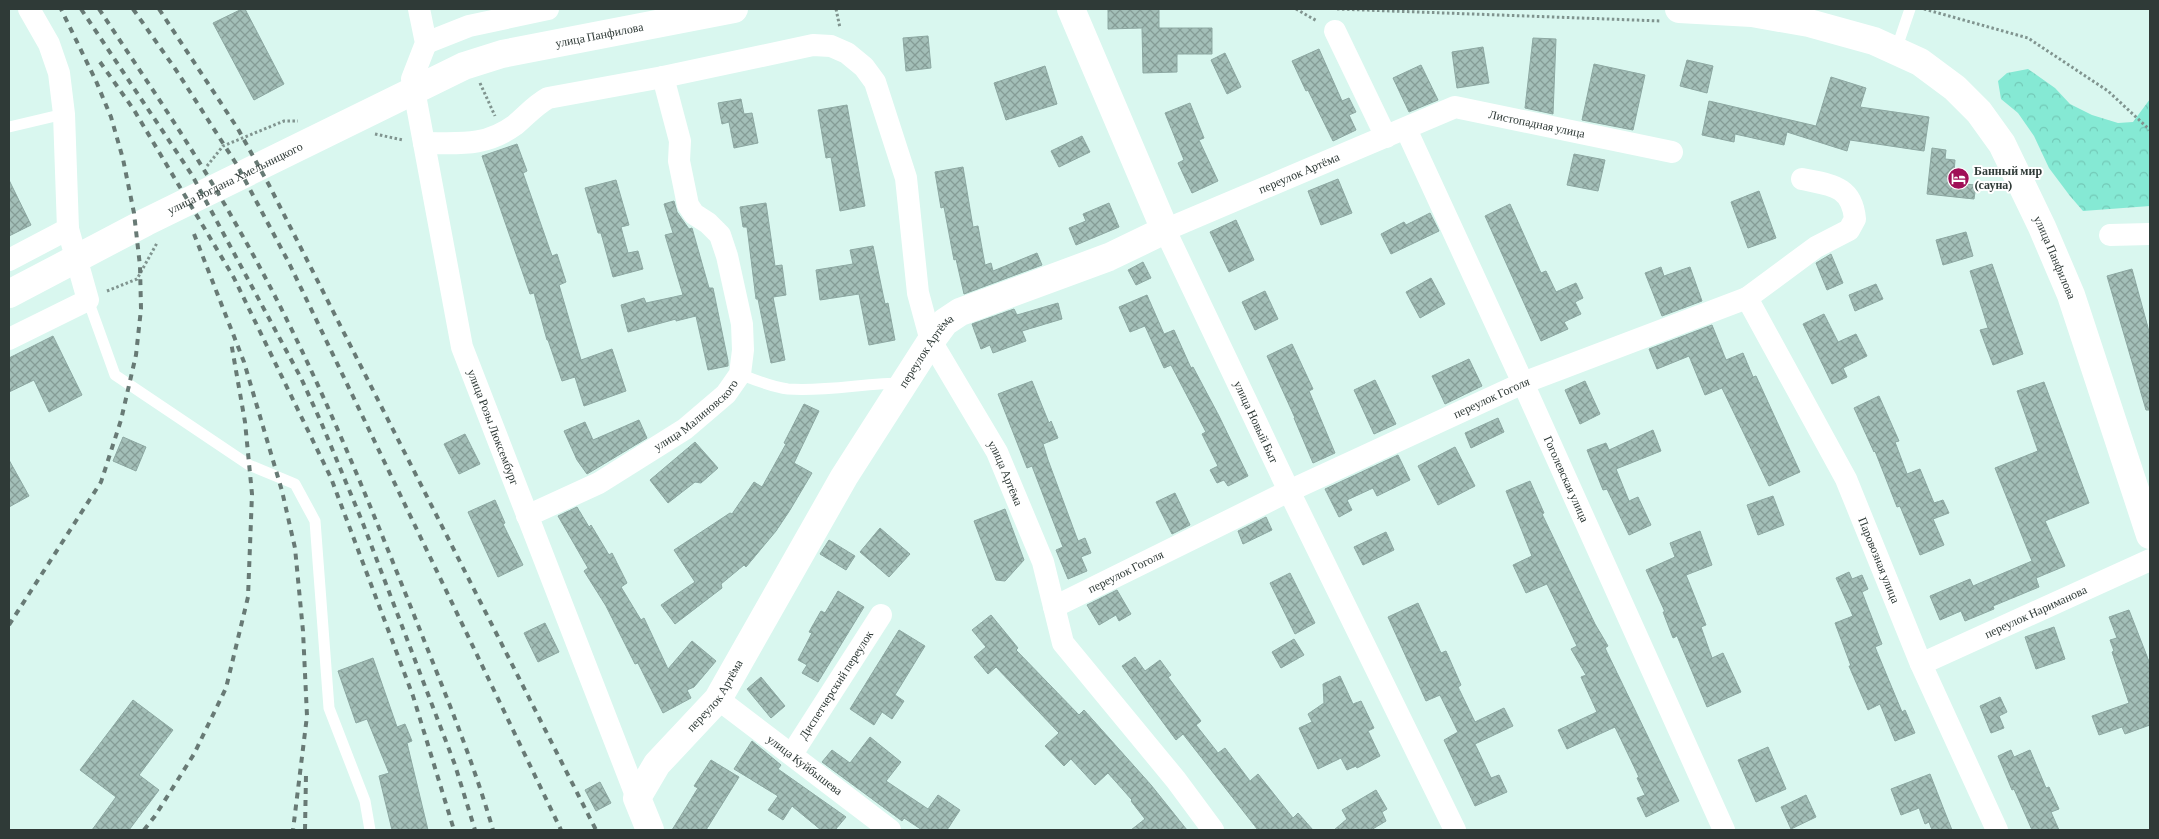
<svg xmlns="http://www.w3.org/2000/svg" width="2159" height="839" viewBox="0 0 2159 839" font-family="'Crimson Pro',serif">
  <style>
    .forest { fill: url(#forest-crowns) }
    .building { fill: url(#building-cross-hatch); stroke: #8da8a2 }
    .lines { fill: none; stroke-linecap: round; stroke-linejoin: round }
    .path { stroke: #80948f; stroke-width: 3; stroke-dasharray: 2.5 2.5; stroke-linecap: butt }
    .lane { stroke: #fff; stroke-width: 11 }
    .street { stroke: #fff; stroke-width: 22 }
    .secondary { stroke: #fff; stroke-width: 28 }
    .rail { stroke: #687a75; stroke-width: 4; stroke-dasharray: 6 6; stroke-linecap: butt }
    .labels { text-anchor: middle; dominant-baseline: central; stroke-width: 4; stroke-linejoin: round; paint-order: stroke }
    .street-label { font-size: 12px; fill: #2f3a37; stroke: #fff }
    .poi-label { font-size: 12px; font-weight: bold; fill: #2f3a37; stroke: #fff; text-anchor: start }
  </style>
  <defs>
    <pattern id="forest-crowns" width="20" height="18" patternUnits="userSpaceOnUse" patternTransform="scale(1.25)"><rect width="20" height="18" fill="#85e9d4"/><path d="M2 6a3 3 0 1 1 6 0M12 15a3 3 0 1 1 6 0" fill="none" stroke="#73c9b7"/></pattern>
    <pattern id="building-cross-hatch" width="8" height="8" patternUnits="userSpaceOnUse" patternTransform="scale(1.25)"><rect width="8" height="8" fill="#a3bfb8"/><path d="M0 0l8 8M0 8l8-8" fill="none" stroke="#859c96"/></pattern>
  </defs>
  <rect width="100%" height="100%" fill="#d9f7ef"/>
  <!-- forest -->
  <path class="forest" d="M2028,69l27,19 15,16 22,11 26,8 15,-1 17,-23v107l-67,5 -13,-15 -21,-28 -15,-32 -16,-23 -17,-14 -3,-18 9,-8z"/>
  <!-- building -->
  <path class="building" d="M242,9h3l39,75 -30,16 -41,-77z
    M1108,9h51v19h53v26h-35v18l-34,1 -1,-45 -34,1z
    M928,36l3,32 -25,3 -3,-33z
    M1533,38l23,1 -3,75 -28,-6z
    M1483,47l6,36 -32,5 -5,-36z
    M1319,49l23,52 7,-3 7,14 -7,3 7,15 -23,11 -25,-51 -2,1 -14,-30z
    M1225,53l16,34 -14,7 -16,-34z
    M1687,60l26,6 -6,27 -27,-7z
    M1594,64l51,11 -12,55 -51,-10z
    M1421,65l17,35 -29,12 -16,-34z
    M1045,66l12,38 -51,16 -12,-37z
    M1831,77l35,11 -6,19 69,10 -5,34 -74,-11 -3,11 -60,-19 -3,13 -49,-11 -1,8 -32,-7 7,-34 107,25z
    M741,99l3,15 8,-1 6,30 -24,5 -5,-26 -7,2 -4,-21z
    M1190,103l14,35 -5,2 19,41 -26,12 -14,-30 6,-3 -19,-47z
    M847,105l18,101 -25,5 -9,-54 -5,1 -8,-48z
    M1082,136l8,16 -31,15 -8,-16z
    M517,144l10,27 -4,2 29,83 5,-2 9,28 -7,3 22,75 31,-11 14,42 -42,15 -9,-29 -13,4 -14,-41h-1l-13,-47 -4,1 -48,-138z
    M1932,148l14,2 -1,9 10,1 -1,12 10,1 -1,11 13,1 -2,14 -47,-5z
    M1574,154l31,6 -7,31 -31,-6z
    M963,167l10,60 5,-1 7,39 6,-2 2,8 44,-18 5,12 -78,29 -8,-35 -2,1 -10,-53 -3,1 -6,-36z
    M1338,179l14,34 -31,12 -13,-34z
    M9,180l22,45 -22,11z
    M616,180l13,45 -8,2 7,26 10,-2 5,18 -30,8 -12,-44h-3l-13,-45z
    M1759,191l17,47 -28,10 -17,-46z
    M674,201l3,11 12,17 3,-1 17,60h4l15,73v5l-20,4 -12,-54 -20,5v-2l-48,13 -7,-27 23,-7 2,5 37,-8 -18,-60 8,-2 -9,-29z
    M766,203l9,63 7,-1 4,30 -13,2 12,63 -14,3 -13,-64h-2l-9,-72h-4l-3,-20z
    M1109,203l10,24 -43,18 -7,-17 17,-7 -3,-7z
    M1510,204l31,69 5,-2 10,21 20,-9 7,15 -8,4 6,12 -17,8 4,7 -27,12 -56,-125z
    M1430,213l9,18 -48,23 -10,-20 23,-12 2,3z
    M1236,220l18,40 -25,12 -19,-40z
    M1966,232l7,24 -30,9 -7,-25z
    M873,246l12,58 3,-1 7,37 -26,5 -10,-51 -39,6 -4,-30 37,-6 -3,-14z
    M1831,254l12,29 -16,7 -11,-27z
    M1143,262l8,16 -15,7 -8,-15z
    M1992,264l31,90 -30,11 -13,-35 8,-2 -18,-57z
    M1661,267l3,9 26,-9 12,34 -40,15 -17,-43z
    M2132,269l18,66v75h-4l-39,-134z
    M1431,278l14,26 -25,14 -14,-26z
    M1876,284l7,15 -28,12 -6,-16z
    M1265,291l13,28 -23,11 -13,-28z
    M1147,295l17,39 10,-4 17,38 2,-1 26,49 29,60 -20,10 -4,-6 -7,3 -7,-13 8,-4 -16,-32 4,-2 -35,-67 -7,3 -19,-42 -15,6 -11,-25z
    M1058,303l4,16 -40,12 4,10 -33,12 -3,-8 -9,4 -9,-25 42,-15 3,6z
    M1824,314l14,28 18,-8 11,22 -24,12 4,9 -15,7 -29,-60z
    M1712,325l14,35 17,-7 10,24 3,-1 44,96 -31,14 -47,-98 -17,7 -16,-39 -32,13 -8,-20z
    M53,336l29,59 -33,17 -15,-32 -25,12v-34z
    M1292,344l21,45 -4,2 26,62 -22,10 -19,-45h1l-28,-62z
    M1469,359l13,27 -37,18 -13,-28z
    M1375,380l21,44 -22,10 -20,-44z
    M1032,381l17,42 2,-2 7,17 -15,6 5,16 30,81 7,-3 6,15 -10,4 6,14 -19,8 -12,-29 7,-3 -31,-81 -5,2 -29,-74z
    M1585,381l15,33 -20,10 -15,-34z
    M2044,382l45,121 -44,18 20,45 -29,12 3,9 -46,19 1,3 -29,12 -4,-10 -21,9 -10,-24 40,-17 3,7 59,-25 -37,-93 43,-17 -21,-60z
    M1879,396l20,45 -4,1 12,32 13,-5 14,34 9,-3 6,13 -16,6 11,26 -24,10 -20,-49 -3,1 -22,-56 -1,1 -20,-44z
    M804,404l15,7 -25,52 18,10 -22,37 -14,21 -30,36 -2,-2 -23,19 1,4 -47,36 -14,-19 34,-23 -21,-32 56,-37 2,1 22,-32 8,5 24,-43 -2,-1z
    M1498,418l6,14 -33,16 -6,-15z
    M639,420l8,18 -60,36 -10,-14 -13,-29 21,-9 8,18z
    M1653,430l8,21 -45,18 13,32 9,-4 13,28 -22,10 -22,-46 -4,1 -16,-40 19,-7 3,7z
    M465,434l15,30 -21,10 -15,-30z
    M123,437l23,10 -10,24 -23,-10z
    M695,442l23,26 -17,15 -6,-1 -27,21 -18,-23z
    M1455,447l20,39 -37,19 -20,-39z
    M1398,455l12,25 -33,16 -4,-8 -26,12 5,10 -13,7 -14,-28z
    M9,460l20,36 -20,11z
    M1530,481l14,32 -2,1 53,110 13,22 -3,2 74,153 -33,16 -9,-19 8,-3 -8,-17 2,-1 -24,-50 -48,22 -9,-19 39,-18 -16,-35 5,-2 -15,-26 6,-3 -30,-62 -21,9 -13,-28 19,-9 -26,-65z
    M1175,493l15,32 -18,9 -16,-32z
    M1773,496l11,29 -26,10 -11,-30z
    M495,500l10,23 -2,1 20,41 -25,12 -30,-65z
    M577,507l12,20 2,-2 18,30 3,-2 15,30 -6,4 20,33 3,-2 24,51 24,-28 24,20 -22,26 -7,3 4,8 -28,15 -25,-50 -3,1 -29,-58 -22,-35 4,-3 -30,-52z
    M1005,509l19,51 -19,21 -9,-1 -22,-59z
    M1266,517l6,13 -29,14 -5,-13z
    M880,528l30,26 -21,23 -29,-25z
    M1700,531l12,34 -26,10 20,50 -5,2 11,31 11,-5 18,39 -34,15 -30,-71 -4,2 -10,-26h2l-19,-42 29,-13 -5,-14z
    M1386,532l8,18 -31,15 -9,-18z
    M829,540l26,16 -9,14 -26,-16z
    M1849,572l3,7 10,-4 6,14 -6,3 20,52 -7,3 27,65 3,-2 10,23 -20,8 -15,-37 -12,6 -19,-44h2l-16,-43 18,-7 -17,-38z
    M1290,573l25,50 -20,11 -25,-51z
    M1117,590l14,24 -12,7 -3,-6 -17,10 -12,-20z
    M838,591l26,16 -46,75 -16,-9 5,-8 -9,-5 14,-27 -3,-1 12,-21 4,2z
    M1418,603l23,50 5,-2 15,34 -3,2 17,35 29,-14 9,18 -38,18 16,34 8,-3 8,17 -32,14 -31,-66 14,-8 -18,-37 -14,6 -38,-84z
    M2129,610l21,54v61l-25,9 -3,-7 -23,8 -7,-19 37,-13 -17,-51 2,-1 -4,-11 7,-2 -8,-21z
    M991,615l27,33 -2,2 63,65 5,-5 67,75 36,45h-56l14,-11 -14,-18 1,-1 -24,-27 -13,12 -24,-26 -7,7 -19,-20 14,-13 -63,-66 -8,7 -14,-17 12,-10 -14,-17z
    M545,623l14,29 -21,10 -14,-29z
    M2054,627l11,32 -29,10 -11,-32z
    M899,630l26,16 -30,49 9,6 -12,18 -10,-7 -8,13 -24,-16z
    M1294,639l10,16 -23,13 -9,-16z
    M1135,657l10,14 15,-11 11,15 -3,2 33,44 -5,4 22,28 7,-5 25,33 8,-7 35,44 5,-5 15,17h-55l-75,-96 -7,6 -28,-38 -26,-36z
    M373,658l24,69 8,-3 7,17 -5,2 21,87h-36l-13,-54 10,-3 -22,-54 -11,4 -18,-52z
    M1340,676l13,28 8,-3 13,27 -6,3 12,25 -23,12 -1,-2 -9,4 -6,-12 -23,11 -19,-41 13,-6 -4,-8 16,-11 -1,-19z
    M761,677l24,29 -14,12 -24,-29z
    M2000,697l7,15 -8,4 5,12 -13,5 -11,-27z
    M133,700l40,30 -34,45 20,15 -30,40h-37l24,-33 -36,-27z
    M870,737l31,25 -15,19 42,28 10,-14 22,15 -13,20h-25l-18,-12 -2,3 -80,-59 10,-12 18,13z
    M752,741l29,24 -3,4 68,48 -11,13h-14l-29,-24 -9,14 -15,-10 10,-14 -44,-27z
    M1768,747l18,42 -30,13 -18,-42z
    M2011,750l3,7 16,-7 16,38 3,-1 10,22 -8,3 8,18h-27l-18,-41 -2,1 -14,-34z
    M711,760l28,17 -33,53h-34l26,-42 -4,-2z
    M1930,774l16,41 6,15h-20l-3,-8 -4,2 -6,-16 -18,7 -10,-26z
    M600,782l11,21 -15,8 -11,-21z
    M1376,790l11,19 -5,3 4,9 -15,9h-37l13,-11 -5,-9z
    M1806,795l10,22 -25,12 -10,-22z"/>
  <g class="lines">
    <!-- path -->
    <path class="path" d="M836,9l4,19
      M1296,9l21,12
      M1337,9l324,12
      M1924,9l104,29 80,53 42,39
      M480,83l15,33
      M375,134l28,6
      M207,166l16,-20 61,-25h14
      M107,291l30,-12 20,-36"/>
    <!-- lane -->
    <path class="lane" d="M1896,50l14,-41
      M9,127l55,-13
      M88,300l27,75 134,90 46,19 20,37 14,187 36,93 5,29
      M740,374c15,6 31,13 48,15 38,3 77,-6 115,-6"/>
    <!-- street -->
    <g class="street">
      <path id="s1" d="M419,9l7,34 -14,36 50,268 175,451"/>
      <path d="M1335,31l51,106"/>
      <path d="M426,43l43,-17 79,-17"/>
      <path id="s2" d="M1406,129l117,254 201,447"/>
      <path id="s3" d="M424,143c35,0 61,4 91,-18 11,-9 20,-20 33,-27l115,-21 150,-32 18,1 16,7 17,14 11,15 31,96 12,115 13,48 66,111 46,110 20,81 113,137 37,50"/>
      <path d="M2110,235l40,-1"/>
      <path d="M9,260l59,-31"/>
      <path id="s4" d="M1747,298l99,181 75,185 76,166"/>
      <path d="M9,339l79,-39 -20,-71 -4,-115 -5,-41 -10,-29 -20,-35"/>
      <path id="s5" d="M527,516l72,-33 86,-54 41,-35 14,-20 3,-24 -1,-26 -15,-68 -7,-21 -12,-12 -14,-9 -6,-9 -9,-44 1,-20 -17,-64"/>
      <path id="s6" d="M1054,607l235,-116 234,-108 224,-85 69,-51 33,-17 6,-11c-3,-34 -25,-34 -53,-40"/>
      <path id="s7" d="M1921,664l229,-104"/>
      <path id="s8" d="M718,699l172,131"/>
      <path id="s9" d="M792,754l89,-139"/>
      <path id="s10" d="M1455,830l-166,-339 -124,-261 290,-123 217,45"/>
    </g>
    <!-- secondary -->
    <g class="secondary">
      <path id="s11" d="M1679,9l73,4 57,10 65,18 46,21 35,26 24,24 23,32 40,83 29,68 79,240"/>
      <path id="s12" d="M9,294l137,-72 318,-156 38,-12 232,-45"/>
      <path id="s13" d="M650,830l-13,-32 20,-34 61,-65 126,-222 87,-136 14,-19 15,-10 149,-55 56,-27 -94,-221"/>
    </g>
    <!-- rail -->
    <path class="rail" d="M81,9l111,166 109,203 20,44 41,99 93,244 20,65
      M99,9c47,71 96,142 138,217 71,124 124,256 177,389 28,71 58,142 79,215
      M133,9l43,61 61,95 52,98 272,567
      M159,9l79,120 31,56 327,645
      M100,62l34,48 100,168 97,200 82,218 41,134
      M194,234l50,128 38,129 13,57 8,83 4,85 -14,114
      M9,625l92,-143 20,-62 15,-65 5,-46 -1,-43 -6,-53 -11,-54 -12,-42 -15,-36 -35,-72
      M144,830l11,-14 39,-62 32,-66 22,-91 4,-103 -7,-72 -14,-80
      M305,830l1,-56"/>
  </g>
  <!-- icons -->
  <defs>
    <symbol id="hotel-disc" viewBox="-11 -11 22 22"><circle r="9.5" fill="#a00f57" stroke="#fff"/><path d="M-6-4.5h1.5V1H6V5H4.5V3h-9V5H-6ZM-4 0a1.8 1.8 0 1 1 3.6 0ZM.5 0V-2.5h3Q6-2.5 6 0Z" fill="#fff"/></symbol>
  </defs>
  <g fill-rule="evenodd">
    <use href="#hotel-disc" x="1946" y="166" width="25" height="25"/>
  </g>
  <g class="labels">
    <!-- street labels -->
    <g class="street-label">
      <text stroke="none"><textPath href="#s12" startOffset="648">улица Панфилова</textPath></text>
      <text stroke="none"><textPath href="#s10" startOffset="1065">Листопадная улица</textPath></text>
      <text stroke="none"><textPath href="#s10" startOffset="812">переулок Артёма</textPath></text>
      <text stroke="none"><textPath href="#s12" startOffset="254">улица Богдана Хмельницкого</textPath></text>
      <text stroke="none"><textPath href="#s11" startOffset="491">улица Панфилова</textPath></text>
      <text stroke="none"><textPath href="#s13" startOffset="569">переулок Артёма</textPath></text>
      <text stroke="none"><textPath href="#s6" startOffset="485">переулок Гоголя</textPath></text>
      <text stroke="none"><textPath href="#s5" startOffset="198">улица Малиновского</textPath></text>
      <text transform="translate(1256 422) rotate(65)">улица Новый Быт</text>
      <text stroke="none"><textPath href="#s1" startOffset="432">улица Розы Люксембург</textPath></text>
      <text stroke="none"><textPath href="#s3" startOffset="902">улица Артёма</textPath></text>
      <text stroke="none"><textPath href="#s2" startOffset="385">Гоголевская улица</textPath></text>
      <text stroke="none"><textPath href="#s4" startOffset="294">Паровозная улица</textPath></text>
      <text stroke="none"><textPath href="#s6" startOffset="80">переулок Гоголя</textPath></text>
      <text stroke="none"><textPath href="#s7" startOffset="126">переулок Нариманова</textPath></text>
      <text stroke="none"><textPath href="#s9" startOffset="82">Диспетчерский переулок</textPath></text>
      <text stroke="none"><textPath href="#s13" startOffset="164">переулок Артёма</textPath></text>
      <text stroke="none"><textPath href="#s8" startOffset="109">улица Куйбышева</textPath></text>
    </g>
    <!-- poi labels -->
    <g class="poi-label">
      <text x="1974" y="171">Банный мир<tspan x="1974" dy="14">(сауна)</tspan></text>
    </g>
  </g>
  <!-- border -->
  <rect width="2159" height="839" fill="none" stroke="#2f3a37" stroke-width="20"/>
</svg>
